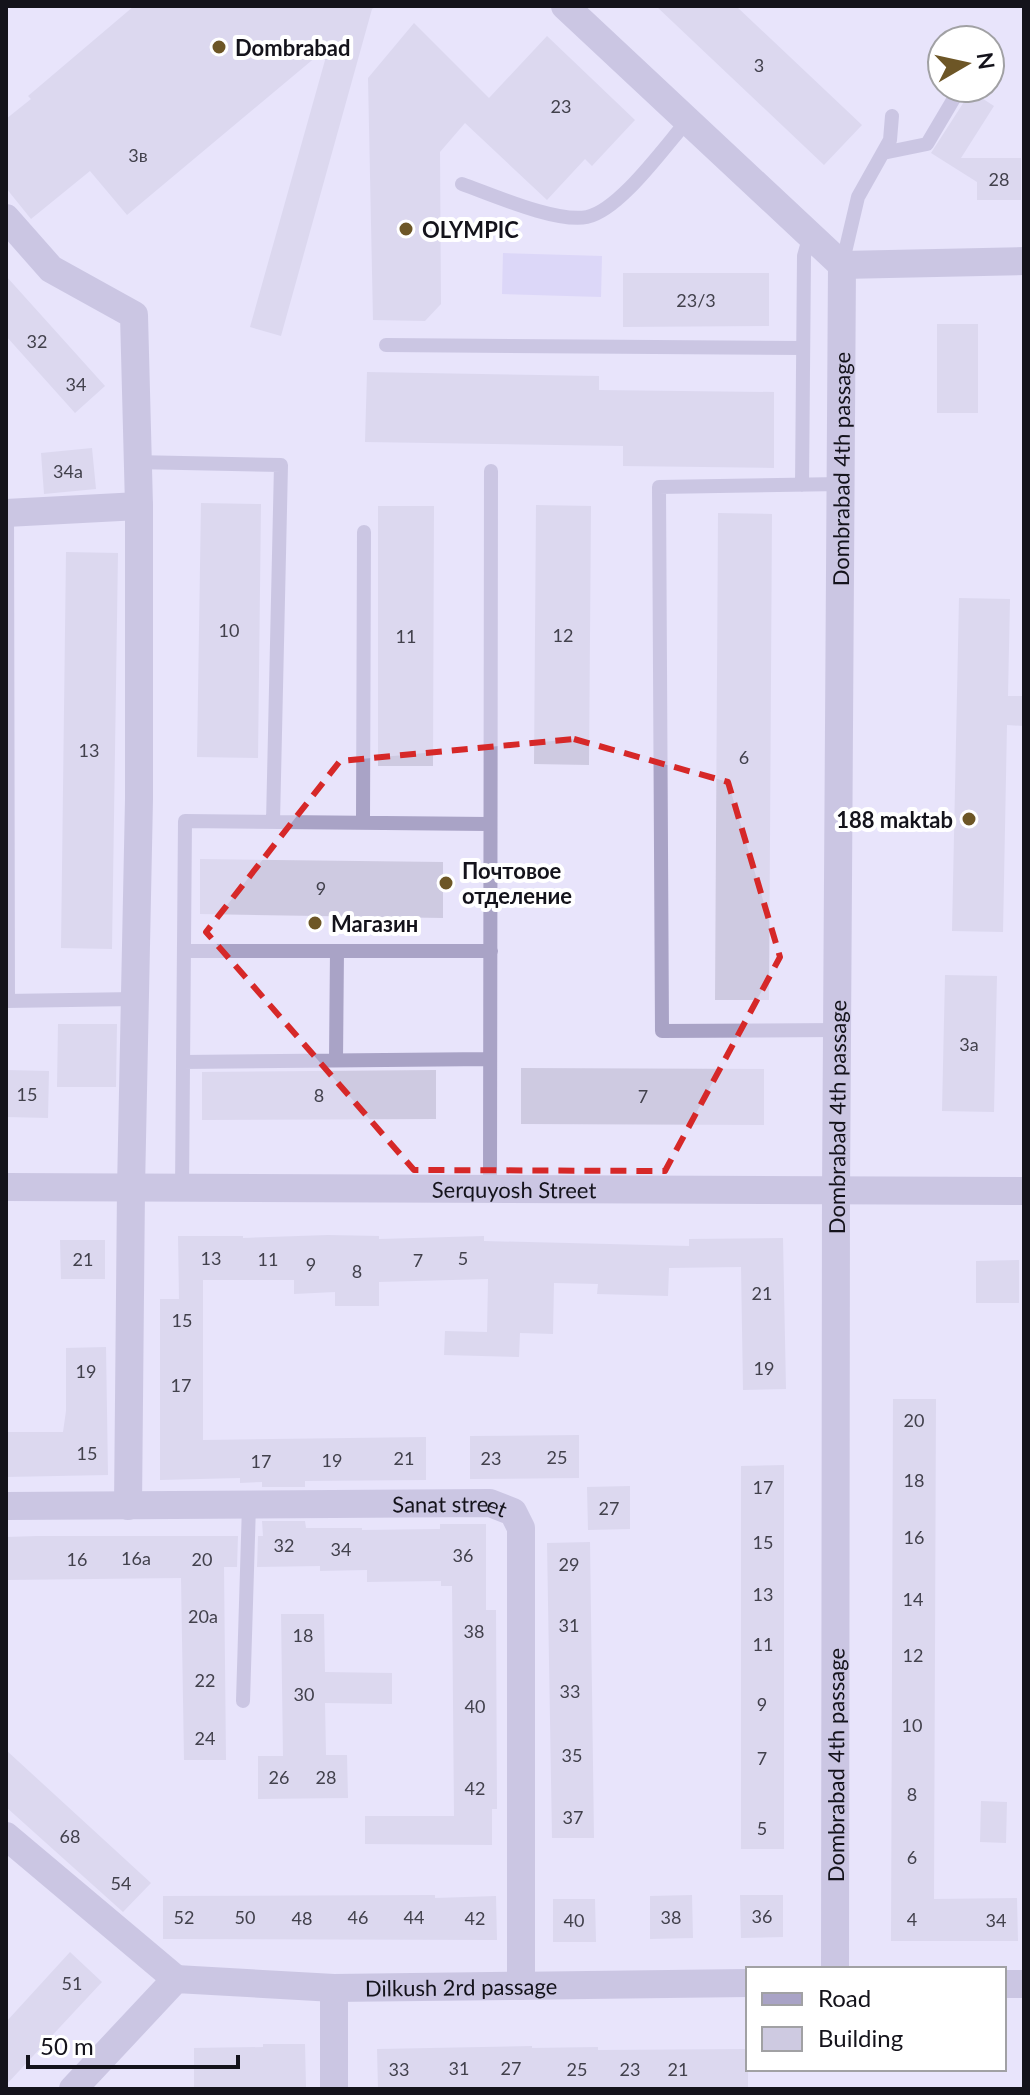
<svg xmlns="http://www.w3.org/2000/svg" width="1030" height="2095" viewBox="0 0 1030 2095" font-family="Lato,sans-serif">
  <style>
    .green { fill: #cfc7f4 }
    .building { fill: #cecae1 }
    .lines { fill: none; stroke-linecap: round; stroke-linejoin: round }
    .lane { stroke: #a9a3c6; stroke-width: 14 }
    .street { stroke: #a9a3c6; stroke-width: 28 }
    .marked { fill: none; stroke: #d62828; stroke-width: 6; stroke-dasharray: 16 10; stroke-linejoin: round }
    .poi-dot { fill: #6d5626; stroke: #fff; stroke-width: 3 }
    .labels { text-anchor: middle; dominant-baseline: central; stroke-width: 8; stroke-linejoin: round; paint-order: stroke }
    .number-label { font-size: 18px; fill: #42414c }
    .poi-label { font-size: 22px; font-weight: bold; fill: #14131b; stroke: #fff; text-anchor: start }
    .street-label { font-size: 22px; fill: #14131b; stroke: #fff }
  </style>
  <rect width="100%" height="100%" fill="#e8e4fb"/>
  <!-- green -->
  <path class="green" d="M503,253l99,3 -1,41 -99,-3z"/>
  <!-- building -->
  <path class="building" d="M134,6h243l-5,3 -91,327 -31,-9 79,-281 -202,169 -37,-44 -59,48 -25,-31v-69l25,-20 -3,-3z
    M656,6h80l126,119 -38,40z
    M414,23l75,75 58,-62 88,84 -43,46 -7,-7 -38,41 -82,-77 -25,29 1,152 -16,17 -52,-1 -5,-242z
    M971,91l23,15 -33,52h60v42h-44v-18l-46,-29z
    M623,273h146v53l-146,1z
    M6,276l99,110 -30,27 -69,-77z
    M937,324h41v89h-41z
    M367,372l232,4v14l175,2v76l-151,-2v-20l-258,-4z
    M92,448l4,41 -52,5 -3,-41z
    M201,503l60,1 -3,254 -61,-1z
    M536,505l55,1 -2,259 -55,-1z
    M378,506h56l-1,260h-55z
    M718,513l54,1 -3,486h-54z
    M66,552l52,1 -6,396 -51,-1z
    M959,598l51,1 -2,97h16v30l-17,-1 -4,207 -51,-1z
    M200,859l243,3v56l-243,-4z
    M945,975l52,1 -3,136 -52,-1z
    M58,1024h59l-1,63h-59z
    M521,1068l243,1v56l-243,-1z
    M6,1070l43,1 -1,47 -42,-1z
    M436,1070v49l-234,1v-48z
    M328,1235l51,1v3l105,-3v5l205,5v-7l94,-1 3,151 -43,1 -2,-123 -72,1 -1,28 -71,-2 1,-10 -44,-1 -1,51 -33,-1 -1,24 -75,-2 1,-24 42,1 1,-53 -109,3v24h-44v-14l-41,2v-14h-91v160l223,-3v43l-121,1v6h-43v-5l-22,1v-5l-80,2v-181h19l-1,-63h65v2z
    M60,1240h45v39h-44z
    M1019,1260v43h-43v-42z
    M106,1347l2,128 -102,2v-45h57l3,-21v-63z
    M893,1399h43l-2,500 83,-1 1,43h-127z
    M579,1435v43l-109,1v-43z
    M784,1465v384h-43v-383z
    M630,1486v43l-42,1 -1,-43z
    M262,1521h43l1,7h56v2l78,-1v-5h46v86h10l1,199h-5v36l-127,-1v-28h89l-2,-230h-11v-5l-74,1v-12l-47,1v-5l-63,1 1,-31h5z
    M37,1536h201l-1,31h-13l2,193h-42l-3,-182 -175,2v-43z
    M590,1542l4,296h-42l-5,-295z
    M281,1614h43l1,58 67,1v31l-67,-1 1,52h21l1,43 -90,1v-43h25z
    M6,1750l145,133 -28,29 -117,-105z
    M981,1801l26,1 -1,41 -26,-1z
    M435,1895v3l61,-2 1,44 -334,-1v-43z
    M692,1895l1,43 -43,1v-43z
    M740,1895h43v42l-42,1z
    M553,1899h42l1,43h-43z
    M70,1952l32,30 -96,103v-63z
    M263,2044h42l1,43 -112,2v-41l69,-1z
    M532,2046v2l66,-1v3l150,-1v40h-370l-1,-40z"/>
  <g class="lines">
    <!-- lane -->
    <path class="lane" d="M883,153l44,-9 29,-49
      M462,184c31,11 94,39 125,33 33,-7 78,-71 101,-97
      M842,265l16,-68 32,-57 2,-24
      M386,345l417,3
      M134,462l147,3 -8,357
      M802,485l2,-229 6,-21
      M7,512l1,488
      M363,823l1,-291
      M184,951h307
      M6,1001l129,-2
      M838,1030l-176,1 -3,-544 182,-3
      M336,1060l1,-109
      M183,1062l307,-3
      M182,1190l3,-369 303,3
      M490,1190l1,-719
      M243,1701l6,-196"/>
    <!-- street -->
    <g class="street">
      <path d="M565,6l277,259"/>
      <path d="M6,218l45,51 83,46 5,191v293l-8,390 -3,317"/>
      <path d="M842,265l182,-4"/>
      <path d="M6,513l133,-7"/>
      <path id="s1" d="M6,1187l1018,4"/>
      <path id="s2" d="M6,1506l484,-3 23,9 8,16v458"/>
      <path d="M6,1836l170,143"/>
      <path id="s3" d="M835,1969l1,-779 6,-925"/>
      <path d="M1004,1984h20"/>
      <path d="M334,1988v101"/>
      <path id="s4" d="M73,2089l103,-110 158,9 414,-5"/>
    </g>
  </g>
  <!-- marked area -->
  <path d="M0 0H1030V2095H0ZM574,739l154,43 52,175 -115,214 -251,-1 -208,-238 134,-171z" fill="#e8e4fb" fill-opacity=".55" fill-rule="evenodd"/>
  <path class="marked" d="M574,739l154,43 52,175 -115,214 -251,-1 -208,-238 134,-171z"/>
  <!-- markers -->
  <g class="poi-dot">
    <circle cx="219" cy="47" r="8"/>
    <circle cx="406" cy="229" r="8"/>
    <circle cx="969" cy="819" r="8"/>
    <circle cx="446" cy="883" r="8"/>
    <circle cx="315" cy="923" r="8"/>
  </g>
  <g class="labels">
    <!-- number labels -->
    <g class="number-label">
      <text x="759" y="65">3</text>
      <text x="561" y="106">23</text>
      <text x="138" y="155">3в</text>
      <text x="999" y="179">28</text>
      <text x="696" y="300">23/3</text>
      <text x="37" y="341">32</text>
      <text x="76" y="384">34</text>
      <text x="68" y="471">34а</text>
      <text x="229" y="630">10</text>
      <text x="563" y="635">12</text>
      <text x="406" y="636">11</text>
      <text x="89" y="750">13</text>
      <text x="744" y="757">6</text>
      <text x="321" y="888">9</text>
      <text x="969" y="1044">3a</text>
      <text x="27" y="1094">15</text>
      <text x="319" y="1095">8</text>
      <text x="643" y="1096">7</text>
      <text x="211" y="1258">13</text>
      <text x="463" y="1258">5</text>
      <text x="83" y="1259">21</text>
      <text x="268" y="1259">11</text>
      <text x="418" y="1260">7</text>
      <text x="311" y="1264">9</text>
      <text x="357" y="1271">8</text>
      <text x="762" y="1293">21</text>
      <text x="182" y="1320">15</text>
      <text x="764" y="1368">19</text>
      <text x="86" y="1371">19</text>
      <text x="181" y="1385">17</text>
      <text x="914" y="1420">20</text>
      <text x="87" y="1453">15</text>
      <text x="557" y="1457">25</text>
      <text x="404" y="1458">21</text>
      <text x="491" y="1458">23</text>
      <text x="332" y="1460">19</text>
      <text x="261" y="1461">17</text>
      <text x="914" y="1480">18</text>
      <text x="763" y="1487">17</text>
      <text x="609" y="1508">27</text>
      <text x="914" y="1537">16</text>
      <text x="763" y="1542">15</text>
      <text x="284" y="1545">32</text>
      <text x="341" y="1549">34</text>
      <text x="463" y="1555">36</text>
      <text x="136" y="1558">16a</text>
      <text x="77" y="1559">16</text>
      <text x="202" y="1559">20</text>
      <text x="569" y="1564">29</text>
      <text x="763" y="1594">13</text>
      <text x="913" y="1599">14</text>
      <text x="203" y="1616">20a</text>
      <text x="569" y="1625">31</text>
      <text x="474" y="1631">38</text>
      <text x="303" y="1635">18</text>
      <text x="763" y="1644">11</text>
      <text x="913" y="1655">12</text>
      <text x="205" y="1680">22</text>
      <text x="570" y="1691">33</text>
      <text x="304" y="1694">30</text>
      <text x="762" y="1704">9</text>
      <text x="475" y="1706">40</text>
      <text x="912" y="1725">10</text>
      <text x="205" y="1738">24</text>
      <text x="572" y="1755">35</text>
      <text x="762" y="1758">7</text>
      <text x="279" y="1777">26</text>
      <text x="326" y="1777">28</text>
      <text x="475" y="1788">42</text>
      <text x="912" y="1794">8</text>
      <text x="573" y="1817">37</text>
      <text x="762" y="1828">5</text>
      <text x="70" y="1836">68</text>
      <text x="912" y="1857">6</text>
      <text x="121" y="1883">54</text>
      <text x="762" y="1916">36</text>
      <text x="184" y="1917">52</text>
      <text x="245" y="1917">50</text>
      <text x="358" y="1917">46</text>
      <text x="414" y="1917">44</text>
      <text x="671" y="1917">38</text>
      <text x="302" y="1918">48</text>
      <text x="475" y="1918">42</text>
      <text x="912" y="1919">4</text>
      <text x="574" y="1920">40</text>
      <text x="996" y="1920">34</text>
      <text x="72" y="1983">51</text>
      <text x="459" y="2068">31</text>
      <text x="511" y="2068">27</text>
      <text x="399" y="2069">33</text>
      <text x="577" y="2069">25</text>
      <text x="630" y="2069">23</text>
      <text x="678" y="2069">21</text>
    </g>
    <!-- poi labels -->
    <g class="poi-label">
      <text x="235" y="47">Dombrabad</text>
      <text x="422" y="229">OLYMPIC</text>
      <text x="953" y="819" text-anchor="end">188 maktab</text>
      <text x="462" y="870">Почтовое<tspan x="462" dy="25">отделение</tspan></text>
      <text x="331" y="923">Магазин</text>
    </g>
    <!-- street labels -->
    <g class="street-label">
      <text stroke="none"><textPath href="#s3" startOffset="1500">Dombrabad 4th passage</textPath></text>
      <text stroke="none"><textPath href="#s3" startOffset="852">Dombrabad 4th passage</textPath></text>
      <text stroke="none"><textPath href="#s1" startOffset="508">Serquyosh Street</textPath></text>
      <text stroke="none"><textPath href="#s2" startOffset="444">Sanat street</textPath></text>
      <text stroke="none"><textPath href="#s3" startOffset="204">Dombrabad 4th passage</textPath></text>
      <text stroke="none"><textPath href="#s4" startOffset="436">Dilkush 2rd passage</textPath></text>
    </g>
  </g>
  <!-- border -->
  <rect width="1030" height="2095" fill="none" stroke="#14131b" stroke-width="16"/>
  <!-- legend -->
  <rect x="746" y="1967" width="260" height="104" fill="#ffffff" stroke="#a1a1a4" stroke-width="2"/>
  <rect x="762" y="1993" width="40" height="12" fill="#a9a3c6" stroke="#a1a1a4" stroke-width="2"/>
  <text x="818" y="2007" font-size="24" fill="#14131b">Road</text>
  <rect x="762" y="2027" width="40" height="24" fill="#cecae1" stroke="#a1a1a4" stroke-width="2"/>
  <text x="818" y="2047" font-size="24" fill="#14131b">Building</text>
  <!-- north arrow -->
  <g transform="translate(966 64) rotate(81)"><circle r="38" fill="#ffffff" stroke="#a1a1a4" stroke-width="2"/>
  <path d="M0-6L14 30L0 20L-14 30Z" fill="#6d5626"/>
  <text y="-12" font-size="22" font-weight="bold" text-anchor="middle" fill="#14131b">N</text>
  </g>
  <!-- scale -->
  <path d="M28 2055v12h210v-12" fill="none" stroke="#14131b" stroke-width="4"/>
  <text x="40" y="2055" font-size="24" fill="#14131b" stroke="#ffffff" stroke-width="6" paint-order="stroke">50 m</text>
</svg>
